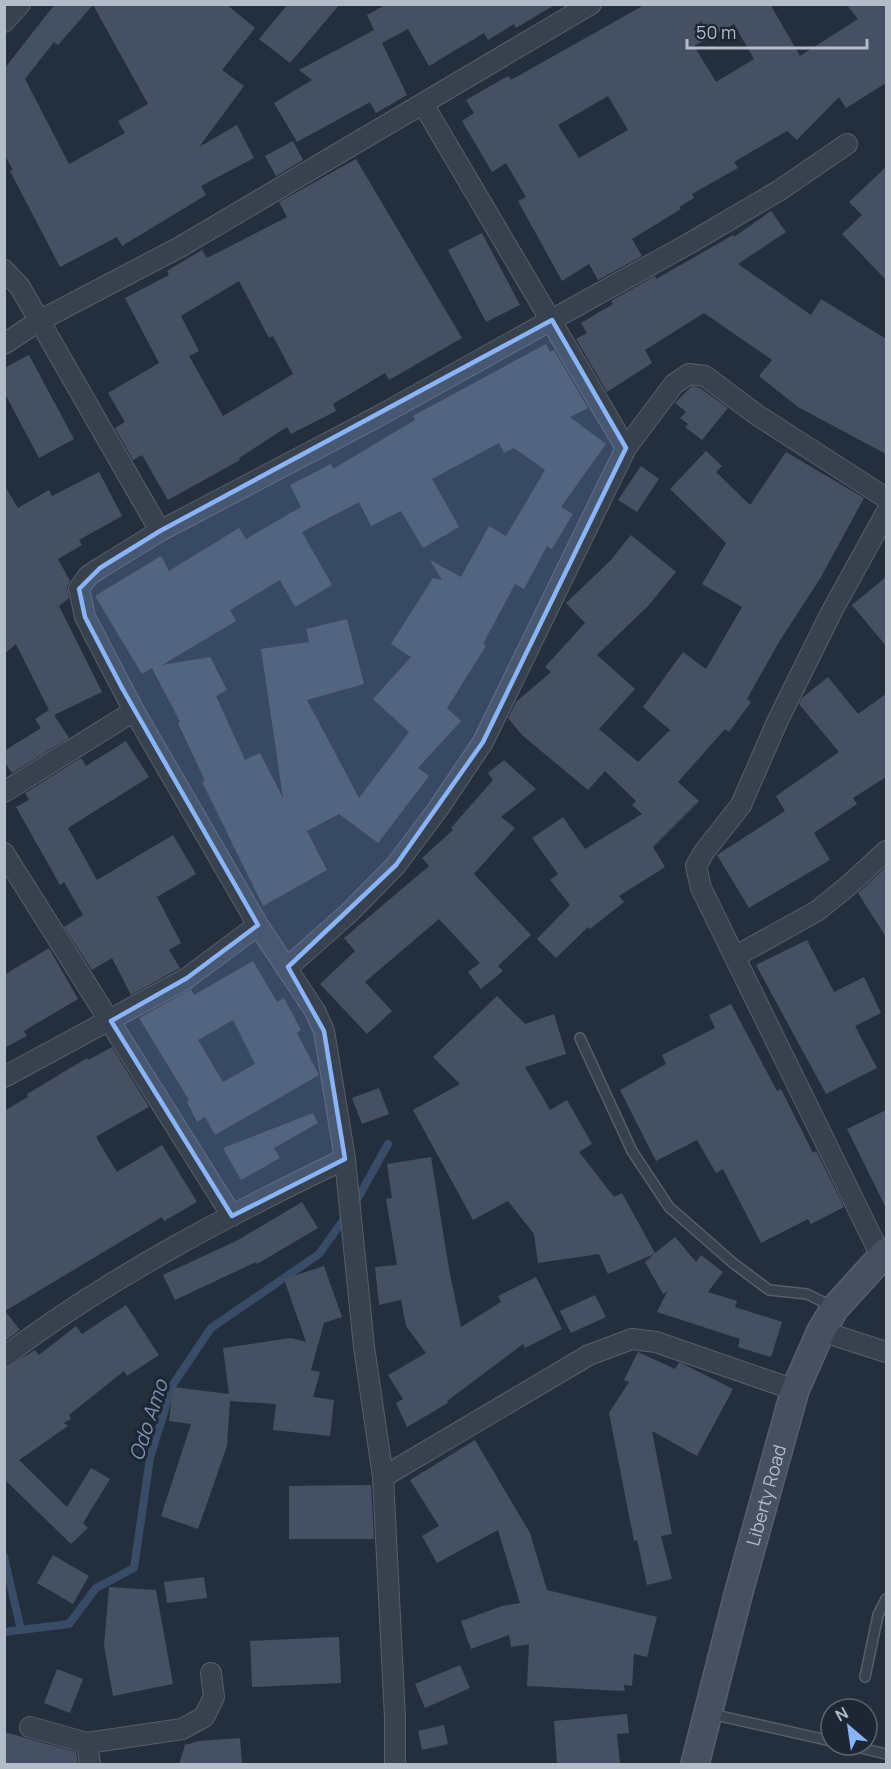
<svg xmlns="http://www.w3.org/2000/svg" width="891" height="1769" viewBox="0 0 891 1769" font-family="Manrope,sans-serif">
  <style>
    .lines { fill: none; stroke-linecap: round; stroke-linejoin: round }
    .stream { stroke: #394c67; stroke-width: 8 }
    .building { fill: #455162; fill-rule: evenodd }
    .lane-casing { stroke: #565f6c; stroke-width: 12 }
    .street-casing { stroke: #565f6c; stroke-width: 22 }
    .secondary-casing { stroke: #565f6c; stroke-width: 30 }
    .lane { stroke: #38414e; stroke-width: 9 }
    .street { stroke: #38414e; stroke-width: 20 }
    .secondary { stroke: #465061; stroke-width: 27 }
    .marked { fill: #8ab4f8; fill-opacity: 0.2; stroke: #8ab4f8; stroke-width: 4.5; stroke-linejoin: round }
    .labels { text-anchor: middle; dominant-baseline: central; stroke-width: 6; stroke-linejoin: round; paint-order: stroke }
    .street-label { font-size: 18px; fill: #b4bcc9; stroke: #1d2633 }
    .water-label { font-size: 20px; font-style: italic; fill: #7c92b1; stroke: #1d2633 }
  </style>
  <rect width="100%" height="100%" fill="#242f3e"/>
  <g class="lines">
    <!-- stream -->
    <path class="stream" d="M354,1205l34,-61
      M4,1557l17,73
      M4,1632l65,-8 27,-36 38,-20 16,-110 22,-72 39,-58 108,-74 28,-39"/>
  </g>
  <!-- building -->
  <path class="building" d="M55,4h171l29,24 -33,42 22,16 -45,61 38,-22 17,33 -53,28 5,9 -84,51 -5,-9 -57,30 -50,-96 3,-1 -9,-16v-85zM93,5l55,99 -30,17 7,12 -56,31 -44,-85 29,-37 4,3z
    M288,4h52l-50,59 -31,-24z
    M387,4h169l-40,24 -2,-4 -26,16 -4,-7 -55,33 -21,-37 -26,14 25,52 -31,18 -6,-11 -73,40 -23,-39 38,-23 -13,-10 75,-40 -7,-15z
    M646,4h124l30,52 58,-37 -12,-15h40v79l-40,25 -7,-11 -42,43 -10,-9 -53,31 4,6 -46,26 2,4 -15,9 2,2 -49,30 10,17 -44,24 -9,-16 -27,17 -44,-80 8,-4 -20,-34 -14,9 -30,-51 12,-8 -8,-13 42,-24 3,4zM734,24l20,35 -38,23 -22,-36zM608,96l20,34 -49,28 -21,-33z
    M293,141l10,19 -27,16 -11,-20z
    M356,159l106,179 -73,42 -4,-7 -52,31 3,7 -45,23 -4,-7 -48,31 1,2 -72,40 -26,-45 -9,5 -18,-32 10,-6 -17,-29 51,-30 -34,-65 44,-23 -2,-4 35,-21 5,8 80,-41 -8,-15zM239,281l30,57 4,-2 20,38 -70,42 -34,-60 10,-5 -18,-35z
    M886,167v113l-44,-46 20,-19 -13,-13z
    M771,211l15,21 -48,32 73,51 10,-16 65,40v115l-88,-47 -39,-31 13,-16 -68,-47 -59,37 7,13 -45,29 -31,-53 11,-6 -6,-10 32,-19 -2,-3 44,-25 1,3 77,-44 1,2z
    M482,233l38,72 -34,17 -38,-72z
    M546,344l4,8 4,-2 34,58 -18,9 36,27 -45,63 12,7 -21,35 -5,-3 -23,43 -9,-5 -32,60 3,2 -39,62 14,13 -43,47 11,8 -51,67 -39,-29 -32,17 20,39 -64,36 -61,-124 3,-1 -27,-58 2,-1 -28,-54 -10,6 -47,-78 66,-40 8,15 70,-43 7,11 55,-32 -11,-22 41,-21 2,5 82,-49 -2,-4zM499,443l5,10 10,-5 31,22 -39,66 -17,-10 -28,51 -31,-17 12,20 -9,-2 -42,66 20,13 -38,42 36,33 -50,66 -52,-98 57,-16 -17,-65 -41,10 3,13 -48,7 22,149 -23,-45 -15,7 -29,-64 11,-6 -17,-33 -48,8 74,-44 -6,-11 50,-30 15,27 37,-22 -30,-53 57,-30 12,24 30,-15 22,37 36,-21 -27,-48z
    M29,355l45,84 -35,19 -35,-66v-24z
    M692,386l8,2 28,20 -26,32 -17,-13 3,-3 -8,-6 6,-6 -11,-9z
    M706,451l16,15 -6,6 34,33 36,-53 78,46 -43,79 -42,65 -32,57 4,3 -22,30 -4,-3 -47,53 21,19 -46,46 12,20 -46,29 5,6 -34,27 -2,-2 -32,31 -19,-19 33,-34 -20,-25 8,-6 -26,-36 31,-21 22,32 57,-35 -10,-9 4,-4 -31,-30 -17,19 -66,-55 -14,-17 8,-16 35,-30 -6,-5 40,-44 -19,-20 44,-42 21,-26 45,37 -28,34 -51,49 38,34 -36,40 39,33 32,-32 -27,-23 40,-55 23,17 36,-62 -40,-23 24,-41 -56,-54z
    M641,466l18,13 -22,33 -19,-12z
    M99,472l23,44 -43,24 3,5 -24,14 12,22 -3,6 2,11 -10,8 43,86 -48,23 15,23 -57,35 -8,-12v-10l37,-23 -6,-9 14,-9 -33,-66 -12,10v-169l14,23 31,-18 3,6z
    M886,577v69l-34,-41z
    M828,677l30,37 28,-20v83l-33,21 4,6 -43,29 16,27 -81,48 -32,-53 68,-44 -9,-15 63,-44 -40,-48 3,-6z
    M126,741l23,36 -81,51 29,52 76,-45 23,39 -39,23 24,46 -12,7 11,18 -49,27 -19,-37 -20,12 -28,-43 19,-12 -19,-33 -4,3 -44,-78 13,-7 -4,-7 56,-35 5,8z
    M504,760l32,29 -35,28 14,11 -41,46 57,61 -33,31 5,5 -22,18 -13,-17 12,-9 -41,-44 -74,63 27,29 -25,23 -47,-50 35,-33 -11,-13 85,-72 -7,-8 31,-28 -2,-2 42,-48 -5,-7z
    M886,867v70l-28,-44z
    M807,940l27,52 30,-15 17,36 -26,13 22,42 -51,26 -70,-129z
    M49,948l29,51 -54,32 3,5 -23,12v-73z
    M253,961l24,41 7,-4 17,32 -4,3 22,42 -104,60 -10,-18 -8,5 -10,-20 2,-2 -50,-82 52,-29 3,6zM233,1020l22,44 -32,18 -25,-42z
    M497,996l28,28 29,-10 12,40 -41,13 25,43 17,-10 25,44 -13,8 35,45 8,-4 33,60 20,-16 21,25 5,-7 22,17 -15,20 29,9 -2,6 47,15 -11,35 -33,-10 2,-8 -83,-27 10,-20 -4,2 -18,-32 9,-8 -46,20 -9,-20 -61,9 -4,-29 -26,-33 -35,19 -60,-110 47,-26 -27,-27z
    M731,1004l46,87 4,-2 32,64 3,-2 28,56 -33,17 -3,-5 -47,24 -38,-74 -7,4 -19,-33 -41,21 -36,-71 46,-26 -4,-9 53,-27 -6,-13z
    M112,1047l37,60 -52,29v3l20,33 45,-27 35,57 -33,19 -2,-4 -157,94 15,19 -16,12v-231l24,-14 -1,-3 60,-36 1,2z
    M379,1088l10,26 -27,10 -10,-26z
    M886,1110v98l-39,-79z
    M313,1113l5,10 -44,25 6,10 -39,22 -18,-32z
    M431,1157l18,112 12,58 40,-25 -3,-6 38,-19 26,52 -37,19 -2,-4 -76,57 1,2 -41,24 -11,-24 7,-4 -15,-24 38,-22 -20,-27 -5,-26 -22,5 -4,-38 22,-2 -11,-66 6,-1 -5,-34z
    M302,1202l16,26 -61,36 -1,-2 -81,38 -12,-25 75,-35z
    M324,1266l18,51 -18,6 -13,47 9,2 -7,25 21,3 -4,36 -57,-6 3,-26 -46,-3 -3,45 -29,83 -37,-13 30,-92 -22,-3 4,-34 56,7 -6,-46 68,-10 15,4 -22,-63z
    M595,1295l11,22 -35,16 -11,-22z
    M126,1305l33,50 -32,21 -3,-5 -55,44 2,4 -7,4 4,3 -49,34 48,47 24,-39 19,11 -27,44 5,5 -17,16 -67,-65v-110l31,-19 4,5 37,-29 6,8z
    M638,1352l37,17 4,-6h2l52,26 -36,67 -45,-25 20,103 -11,2 11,43 -25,6 -10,-45 -3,1 -25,-128 20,-31 -5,-2z
    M475,1440l55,93 17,57 110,27 -10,40 -13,-3 -2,32 -8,-1 1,6 -98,-5 2,-42 -18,3 -2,-12 -38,14 -10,-28 41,-15 18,-3 -22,-73 -61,33 -15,-27 17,-10 -29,-46z
    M365,1485h6l3,54h-85v-53z
    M53,1555l36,21 -16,28 -36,-21z
    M204,1577l3,21 -40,5 -3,-21z
    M109,1587l47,3 17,94 -60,12 -9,-50z
    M339,1637l2,46 -89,4 -2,-46z
    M460,1665l10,23 -45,20 -10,-24z
    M57,1669l26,10 -13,34 -26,-10z
    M627,1714l2,19 -12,1 3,30h-63l-3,-43z
    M444,1725l4,19 -26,6 -4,-19z
    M4,1732l72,20 2,12h-74z
    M240,1738l2,26h-63l6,-19 14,-4z"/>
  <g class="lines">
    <defs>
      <path id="lane" d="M580,1038l52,113 37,56 64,56 36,27 38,4 26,13
        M865,1677l13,-62 8,-16
        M711,1714l120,27
        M848,1745l38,9"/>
      <path id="street" d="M4,22l16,-18
        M423,104l203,344
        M4,270l16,17 140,244
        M4,344l35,-23 141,-74 411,-243
        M4,792l130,-81
        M4,853l228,363
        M736,956l81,-45 31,-25 38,-35
        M288,967l62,-55 46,-47 42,-56 45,-67 143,-294 48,-64 15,-10 16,2 52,39 129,83
        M4,1077l183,-99 71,-53
        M881,1256l-180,-368 -5,-22 8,-14 37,-47 36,-83 55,-111 54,-98
        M821,1331l65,21
        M4,1357c102,-78 226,-143 341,-198
        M383,1477l206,-122 43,-16 24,3 139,48
        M30,1727l57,16 95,-14 22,-12 10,-20 -3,-24
        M87,1743l3,21
        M395,1764v-46l-12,-241 -19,-130 -19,-188 -21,-128 -9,-20 -57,-86 -124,-214 -49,-94 -6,-28 9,-13 12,-8 60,-37 217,-114 313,-174 90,-53 67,-46"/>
      <g id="secondary">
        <path id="s1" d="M695,1764l43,-169 57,-205 26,-59 14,-23 51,-56"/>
      </g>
    </defs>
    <!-- lane casing -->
    <use href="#lane" class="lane-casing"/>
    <!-- street casing -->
    <use href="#street" class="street-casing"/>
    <!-- secondary casing -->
    <use href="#secondary" class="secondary-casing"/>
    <!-- lane -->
    <use href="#lane" class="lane"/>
    <!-- street -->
    <use href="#street" class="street"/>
    <!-- secondary -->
    <use href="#secondary" class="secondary"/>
  </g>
  <!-- marked area -->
  <path class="marked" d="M552,320l74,128 -143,294 -87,123 -108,102 36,64 21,128 -113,57 -121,-195 76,-43 71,-53 -136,-237 -37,-71 -6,-28 21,-21 60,-37z"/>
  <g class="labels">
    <!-- street labels -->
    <g class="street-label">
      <text stroke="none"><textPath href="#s1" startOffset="278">Liberty Road</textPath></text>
    </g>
    <!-- water labels -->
    <g class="water-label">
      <text transform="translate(148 1420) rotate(-72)">Odo Amo</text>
    </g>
  </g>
  <!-- border -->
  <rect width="891" height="1769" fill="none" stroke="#b4bcc9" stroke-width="12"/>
  <!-- north arrow -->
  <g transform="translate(849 1727) rotate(331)"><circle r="28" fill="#1d2633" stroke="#59626f" stroke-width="1.5"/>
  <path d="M0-4.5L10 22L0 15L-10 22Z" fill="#8ab4f8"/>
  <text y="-9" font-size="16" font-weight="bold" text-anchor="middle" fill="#b4bcc9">N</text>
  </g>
  <!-- scale -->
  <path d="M687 39v9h180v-9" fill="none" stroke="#b4bcc9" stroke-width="3"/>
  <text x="696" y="39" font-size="18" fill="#b4bcc9" stroke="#1d2633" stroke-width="4.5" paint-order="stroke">50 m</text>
</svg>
